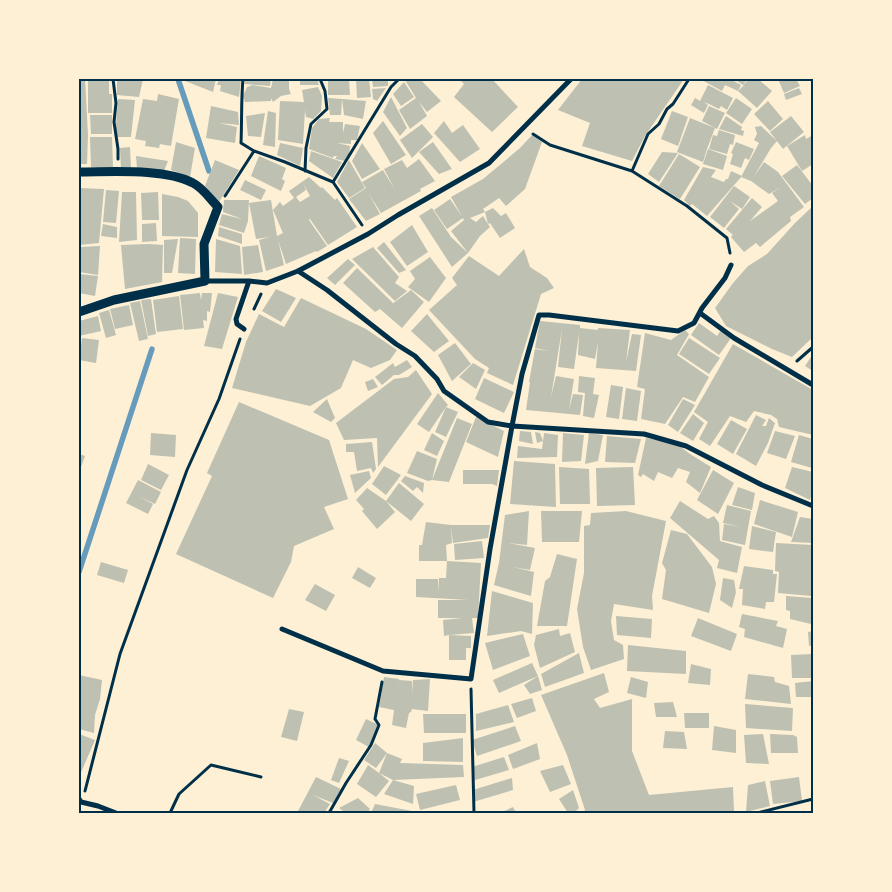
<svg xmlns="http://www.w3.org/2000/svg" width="892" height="892" viewBox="0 0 892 892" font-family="'Fira Sans Condensed',sans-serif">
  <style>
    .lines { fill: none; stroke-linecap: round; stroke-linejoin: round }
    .stream { stroke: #669bbc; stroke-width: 5.5 }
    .building { fill: #bec0b2; fill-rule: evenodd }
    .path { stroke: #003049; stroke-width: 3 }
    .minor { stroke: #003049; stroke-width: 5 }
    .tertiary { stroke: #003049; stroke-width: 9 }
    .neatline { fill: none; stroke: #003049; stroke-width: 2 }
  </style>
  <rect width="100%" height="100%" fill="#fdf0d5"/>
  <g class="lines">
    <!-- stream -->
    <path class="stream" d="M178,79l31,92
      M79,572l73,-223"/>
  </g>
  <!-- building -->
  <path class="building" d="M79,79h6l3,56 -1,29h-8z
    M88,79h21v15h3v19h-24z
    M117,79h26l-4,18 -22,-2z
    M180,79h36l-3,13z
    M219,79h22l-2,18 -19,-6 1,-6h-4z
    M245,79h26l-1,7 -25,-2z
    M273,79h16v10l2,5 -10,2 -8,6 -2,-4v3l-26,1 -2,-6 4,-9 6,-2 18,3z
    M300,79h17l2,6h-19z
    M328,79h21l1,16h-22z
    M356,79h13l2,18 -14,1z
    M372,79h16v7l-15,1z
    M406,79h14l21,22 -14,11 -8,-10 8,14 -17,13 -11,-19 17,-12 -11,-18z
    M459,79h33l26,28 -26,25 -38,-35 10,-13z
    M582,79h102l-39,57 -13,25 -50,-15 8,-23 -32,-13z
    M700,79h30l11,6 -3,6 -13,-6 -3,6z
    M734,79h13l-4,6z
    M749,79h9l14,12 -15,17 -19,-17 5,-5 2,1 -2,-2z
    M778,79h18l4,7 -16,7z
    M404,82l10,15 -13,9 -8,-12z
    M708,85l25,13 -6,12 -6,-4 -2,3 -10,-5 1,-2 -1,2 -5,-2 4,3 -4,8 -13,-8 4,-7 5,3z
    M318,87l4,9 -1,15 -8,8 -7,-2 -1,-7 -2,34 -25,-4 2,-39 24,1 -2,-12z
    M386,88l-9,13 -4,-2 -1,-10z
    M799,88l3,6 -16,6 -2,-6z
    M158,94l21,5 -8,47 -11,-2 -1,4 -14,-2 1,-5 -11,-2 8,-40 14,2z
    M391,97l16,31 -7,8 -17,-24z
    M328,98l14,1 -1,16h-11z
    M736,98l16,11 -10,15 -16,-11z
    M118,99l17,1 -4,37h-16z
    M342,99l24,2 -3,18 -19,-4z
    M768,101l15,18 -13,12 -16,-17z
    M211,106l27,6 1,13 -20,-2 18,4 -2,16 -29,-5z
    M709,106l16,7 -8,16 -15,-8z
    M268,111l8,2 -1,34 -12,-2z
    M672,111l16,6 -10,29 -17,-7z
    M265,113l-4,24 -13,-1 -2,-20z
    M90,115h22v19h-21z
    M726,116l16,11 -1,3 3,1 -1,5 -24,-7z
    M791,116l13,16 -21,17 -13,-17z
    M330,118l-1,4h14v11l2,-9 15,2 -3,14h-6v4l-14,-1 13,3 -1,11h-3l-1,4 -10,-2 2,-3h-3l-1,2 -24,-9 3,-21 7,-9z
    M690,118l25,10 -8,21 -3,-2 3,2 -4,13 -26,-10z
    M383,121l23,34 -15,9 -18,-31z
    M444,121l8,12 11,-8 17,24 -20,13 -26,-29z
    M422,124l11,13 -21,21 -12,-18z
    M761,126l16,15 -6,7 -18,30 11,-16 14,10 26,35 -14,10 1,4 -31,26 -4,-4 -12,9 -13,-15 2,-2 -7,-6 26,-31 10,9 -12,14 28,-20 -6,-8 9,-6 -12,7 -18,-13 -10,-4 18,-34 -5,-3 3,-6 -2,-7z
    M719,130l16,5 -2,10 -3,-1 -3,10 -18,-5 4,-14 4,1z
    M532,135l10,7 -17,47 -19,17 -7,-8 -16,11 2,3 -15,6 6,4 7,-6 5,8 -3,-12 8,-4 8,8 5,-3 9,15 -15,10 -10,-15 -2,1 2,3 -10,9 -12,17 -17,-22 13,-11 -13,-23 32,-18 37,-31z
    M805,135l1,4 7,-4v29l-11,7 -15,-25z
    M90,137h22l1,31 -22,-1z
    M176,142l19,6 -5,29 -19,-7z
    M433,142l19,27 -13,5 -20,-22z
    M736,142l18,7 -5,11 -4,-2 -4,10 -11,-4 3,-10 -2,-1z
    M280,143l23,5 -3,18 -23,-11z
    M362,143l18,26 -18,10 -10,-18z
    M130,147l1,23h-10l-1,-22z
    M708,149l19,7 -4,14 -20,-6z
    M311,151l31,11 -9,16 -24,-17z
    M662,152l16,1 -19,29 -11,-8z
    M679,154l21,13 -20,32 -21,-13z
    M136,156l32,5 -4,10 -27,-3z
    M259,156l27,12 -4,11 3,2 -4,10 -30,-15z
    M419,159l16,22 -15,8 1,2 -40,22 -12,-19 11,20 -14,7 -17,-22 17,-11 -4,-6 21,-12 12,20 -11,-21 18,-9 5,8z
    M215,160l24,10 -20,32 -14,-16z
    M349,160l16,28 -16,10 -12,-16z
    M797,165l16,21v12l-8,6 -23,-28z
    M703,167l13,3 -5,7 13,5 2,-3h2l3,-8 11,5 -35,40 -15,-12 -2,2 -6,-6z
    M309,177l12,11 1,-1 13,13 2,-2 20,29 -29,18 -18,-26 -1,1 18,26 -10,6 -1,-1 -30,13 -8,-24 6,25 -18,6 -7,-31 10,-3 -13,2 -7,-36 22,-3 6,36 6,-3 -10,-23 7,-8 3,4 11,-8 -5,-7zM303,183l7,13 -10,6 -4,-5 10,-7z
    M245,180l21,10 -5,10 -21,-10z
    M734,186l16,11 -8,12 -12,-8 9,8 -15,19 -14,-11z
    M79,188l25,1 -5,54 -20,2z
    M106,190l13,1 -3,32 -13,-1z
    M122,192h14l1,48 -18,2z
    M158,192l1,28h-17l-1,-27z
    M162,194l16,3 10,4 10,12v24l-36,-1z
    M450,199l13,19 -16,11 -13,-19z
    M224,200h25l-1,21 -4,12 -25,-8 3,-11 20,5 -19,-7z
    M813,206v131l-21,20 -20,-8 -46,-23 -11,-18 18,-25 15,-17 19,-12 28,-31z
    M432,208l19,29 17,16 -16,14 -33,-51z
    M156,223l1,18 -15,1v-18z
    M103,224l14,3v11l-16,-2z
    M412,225l16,27 -21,14 -17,-24z
    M219,227l23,7v10l-24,-8z
    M180,238l16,1 -1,35 -17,-1z
    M178,239l-6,34h-8v-33z
    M216,239l24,7 2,28 -27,-2z
    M384,242l22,28 -7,3 -22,-25z
    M149,244l14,1 -1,37 -37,7 -4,-44z
    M258,245l5,27 -19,3 -2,-28z
    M100,246l-2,29 -19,-3 2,-25z
    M373,247l26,30 -4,6 12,8 -12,10 -43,-42z
    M524,249l6,18 17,11 7,10 -13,6 -28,91 -26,-12 2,-5 -14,-9 -46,-49 28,-25 -5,-7 17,-22 30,20z
    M430,257l16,21 -17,24 -21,-15 7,-8 -5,-8z
    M348,259l7,6 -20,20 -8,-7z
    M357,268l36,35 -1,1 19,-14 13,12 -22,26 -22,-19 -5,3 -32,-29z
    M79,274l19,2 -3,20 -16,-3z
    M276,289l20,9 -15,24 -19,-11z
    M200,293l1,7 1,-7h10l-2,19 -3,-1v10l-4,-1 1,8 -20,2 -4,-35z
    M218,293l20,4 -16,52 -18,-3z
    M179,296l4,33 -26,3 -4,-32z
    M301,298l65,31 31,21 -7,10 -19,8 -18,-8 -12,28 -31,18 -78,-18 14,-46 13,-28 25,13z
    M151,299l5,35 -8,2 -7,-36z
    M140,301l8,38 -9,2 -9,-38z
    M129,305l4,20 -18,4 -5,-20z
    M109,310l7,25 -10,3 -7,-25z
    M427,314l22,27 -15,11 -23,-21z
    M98,316l3,15 -22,5v-15z
    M540,321l40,4v3l18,2v-2l32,2 -4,32 6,-28 9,1 -5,36 -40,-3 2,-26 -3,17 -17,-4 1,-22 -5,36 -16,-2 4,-38 -11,68 5,-21 18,3 -5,31 4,-16 10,1 -3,20 -54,-5 4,-28h-1l6,-33 14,2 -14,-3z
    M699,323l18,13 4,-6 10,8 -12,17 -28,-20z
    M685,330l4,4 -12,21 32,22 -14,25 -12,-5 -18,27 -24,-5 4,-30 -8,-2 8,-54 26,7z
    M82,338l17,2 -3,23 -17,-3z
    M689,338l31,20 -11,16 -30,-20z
    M455,343l16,21 -19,17 -14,-26z
    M733,344l80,46v45l-34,-8 -2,-8 -6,-4 -17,-4 -8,11 -16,-6 -20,30 -11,-7 9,-17 -14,-10z
    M813,354v17l-8,-5z
    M407,360l5,7 -13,8h-5l-12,10 -7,-8 18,-14 2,4z
    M473,363l12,7 -9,19 -17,-12z
    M416,370l16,24 -54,73 -1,-29 -33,2 -8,-17 58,-44 14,-2z
    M579,376l16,2 -2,16 6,1 -5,23 -11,-2 2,-23 -7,-1z
    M484,378l30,14 -10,21 -29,-14z
    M373,379l5,8 -10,4 -3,-9z
    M611,385l12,2 -4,32 -13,-2z
    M626,388l15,3 -4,30 -15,-2z
    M438,393l10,12 -2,2 12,5 -12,25 -11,-5 11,-25 -17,25 -12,-8z
    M327,399l8,19 -4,4 -18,-10z
    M683,399l12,6 -17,27 -10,-7z
    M239,402l90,38 19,59 -24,8 10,22 -40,17 -3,16 -18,36 -97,-44 36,-78 -5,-3z
    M693,414l11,9 -11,18 -13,-8z
    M756,415l10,5 -4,6h4l3,-8 6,5 -7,20 -12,23 -20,-12z
    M476,417l28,14 -6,26 -32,-15z
    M457,418l15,6 -23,58 -17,-2z
    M731,420l16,9 -14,25 -16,-10z
    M520,431l11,1 2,12 -14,-3z
    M775,431l20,5 -9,23 -19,-6z
    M535,432l5,1 3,8 1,-8 14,2 -1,22 -40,1 1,-12 24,3 1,-8 -6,2z
    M151,433l25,2 -1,22 -25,-2z
    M432,433l12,8 -7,15 -13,-6z
    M563,433l21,2 -3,26 -19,1z
    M589,433l14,2 -5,26 -13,3z
    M799,435l14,4 -1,29 -21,-6z
    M607,436l34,3 -6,24 -30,-1z
    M646,438l31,6 13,10 21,13 -11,26 -14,-11 4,-10 -12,-4 -6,10 -14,-6 -4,9 -11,-7 -2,3 -3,-2z
    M372,442l4,27 -3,4 -2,-5 -14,3 -3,-19h-8v-8z
    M417,451l20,8 -5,21 -4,1 -21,-8z
    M79,454l6,2 -5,14 -1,-1z
    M514,461l41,3 1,43 -46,-3z
    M148,464l21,11 -8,15 -20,-10z
    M384,466l17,9 -15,20 -14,-11z
    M559,467l30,2 1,35h-30z
    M633,467l2,38 -38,1 -1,-38z
    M792,467l21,5v17l-3,11 -25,-12z
    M463,470h36l-2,16 -5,-2h-29z
    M713,470l21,13 -16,31 -21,-14z
    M369,471l2,7 -16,15 -5,-18z
    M405,476l19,7 -1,10 -6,-6 -4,4 -12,-10z
    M138,480l23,12 -6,12 -15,-7 13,7 -5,10 -22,-11z
    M399,483l25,21 -13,17 -25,-20 9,11 -18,17 -15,-18 2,-2 -8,-9 11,-12 19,13z
    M738,487l17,6 -3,17 -20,-5z
    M760,500l38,12 -6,25 -38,-13z
    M680,501l28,18 6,-3 5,7 1,18 22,6 -5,26 -20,-5 2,-8 -49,-42z
    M727,505l24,6 -6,34 -23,-5 2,-16 17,3 -18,-4z
    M529,511l-2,34 -19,-2 27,5 -5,22 -17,-3 21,5 -3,24 -37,-11 5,-22 6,-48z
    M541,511h41l-3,31h-37z
    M626,511l40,10 -14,75 1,14 -39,-6 -3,17 3,19 9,5 1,14 -33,11 -8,-23 -6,-38 7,-36v-47l6,-1 1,-12z
    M800,517l13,2v24l-22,-1z
    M426,522l25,3h39l-2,13 -35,5 -2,-16 1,16 -6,2 1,16 34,2 -3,55h-6l2,15 -25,2 22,1v12h-5v12h-17v-25l-5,1 -1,-16 19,-2h-24v-18h30l-52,-3v-18h22v14l1,-15h7l1,-17h-28v-16h3z
    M752,526l24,6 -3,20 -24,-3z
    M671,530l16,4 25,33 4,17 -7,29 -47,-14 4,-29 -4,-7z
    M482,541l2,17 -29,2 -1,-16z
    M776,543l37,2v27h-2v24l-33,-3 1,-21 -4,-1z
    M557,554l20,5 -10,67h-30l8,-45 5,-4z
    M101,562l27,8 -4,13 -27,-8z
    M744,566l29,4v4h4l-3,28h-8l-1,7 -23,-4 1,-16h-4z
    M358,567l18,11 -6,10 -18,-10z
    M723,578l11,2 2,12 -4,16 -12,-8z
    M315,584l20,11 -9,16 -21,-11z
    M492,591l41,12 -1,31 -11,-3 -34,5z
    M786,596l26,2 -1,26 -21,-5v-8l-4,-1z
    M742,614l36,7 -2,5 11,3 -4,19 -39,-11 1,-8 -6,-2z
    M616,616l36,3 -1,19 -34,-3z
    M698,618l39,16 -6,17 -40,-15z
    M559,629l1,7 10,-3 5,19 -35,16 -6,-23 2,-10z
    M813,631v14l-4,1 -1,-14z
    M523,634l7,22 -37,14 -8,-27z
    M628,645l58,6v23l-59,-3z
    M579,653l5,20 -39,14 -4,-13z
    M813,654v24h-21l-1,-23z
    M532,663l6,13 4,14 -12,4 -6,-9 14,-9 -39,17 -6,-13z
    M691,664l20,5 -1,16 -22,-2z
    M604,673l5,19 -15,7 6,9 32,-9v52l17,44 84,-8 1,25 -16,1h-135l2,-3 -18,-55 -26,-60z
    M748,674l26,3 1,5 14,4 2,18 -46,-5z
    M79,675l23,5 -2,19 -5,16 -1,18 -15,-4z
    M384,677l15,2 -1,9 1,-8 13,1v12l1,-13 17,-1 -2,32 -16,-2 -1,3 -2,1 -3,15 -14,-3 2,-15 -15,-3z
    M631,677l17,5 -2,16 -19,-5z
    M813,681v16h-17l-1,-14z
    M532,698l4,13 -19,7 -6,-14z
    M673,702l4,15h-21l-2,-14z
    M745,704l48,4 -1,23 -46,-3z
    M508,705l6,17 -38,9v-17z
    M289,709l15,3 -7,29 -16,-4z
    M684,713h25v15h-24z
    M423,714h43v19h-42z
    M366,719l13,6 -10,22 -13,-7z
    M515,726l6,15 -44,15 -5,-16z
    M714,726l22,4v23l-24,-3z
    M665,731l19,1 3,17 -24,-1z
    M79,734l16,6 -16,37z
    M763,734l6,30 -23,-1 -2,-28z
    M770,734l23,1 4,2 1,16h-27z
    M463,738v24l-40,-1v-18z
    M375,743l12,10 -11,15 -12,-8z
    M537,743l3,16 -27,10 -5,-14z
    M387,753l15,6 -2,4 63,2 1,12 -71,3 -14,-7 10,8 -13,16 -19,-13 11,-19 11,8z
    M504,757l5,13 -34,10 -3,-13z
    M339,758l10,3 -10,22 -8,-3z
    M563,765l8,19 -21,8 -10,-21z
    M316,777l25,12 -8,14 -20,-8 17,9 -6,9h-27z
    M799,777l3,24 -29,3 -3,-23z
    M512,778l1,12 -40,12v-12z
    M393,780l21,6 -1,18 -29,-10z
    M765,781l5,25 -24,6 2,-27z
    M456,785l4,15 -40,10 -4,-16z
    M573,790l6,18 -5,5h-6l-9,-14z
    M358,798l12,11 -3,4h-21l-7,-5z
    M375,804l42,8v1h-46z
    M513,807l3,6h-16z"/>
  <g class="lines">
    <!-- path -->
    <path class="path" d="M113,79l3,24 -2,19 4,27v10
      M243,79c-2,21 -1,42 -2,64l13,8 31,11 48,20
      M533,134l17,11 82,26 55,35 40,32 3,15
      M305,171l1,-23 5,-24 16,-15 -2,-18 -5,-12
      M632,171l16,-37 11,-10 8,-15 6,-5 16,-25
      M225,196l29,-45
      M362,225l-29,-43 58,-95 8,-8
      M254,309l7,-15
      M797,361l16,-14
      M471,689l3,124
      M85,791l35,-137 67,-184 32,-71 21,-60
      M170,813l9,-19 32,-29 50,12
      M329,813l17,-30 25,-38 8,-20 -4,-6 7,-37
      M757,813l56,-14"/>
    <!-- minor -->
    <path class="minor" d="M298,271l29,19 69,54 19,12 22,23 7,12 44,31 24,4 132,8 42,12 76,39 51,21
      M205,281h44l18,2 31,-12 70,-37 30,-19 91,-52 82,-84
      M700,313l34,25 79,47
      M244,329l-7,-5 -1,-5 13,-38
      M282,629l101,42 88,8 19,-130 22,-123 10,-52 17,-59h10l129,16 16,-8 8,-15 23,-30 6,-13
      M79,799l2,3 17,4 18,7"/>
    <!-- tertiary -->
    <path class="tertiary" d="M79,172c32,0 86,-4 114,11 9,4 18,17 25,24l-14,37 1,37 -91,19 -35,12"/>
  </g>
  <!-- border -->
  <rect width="892" height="892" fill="none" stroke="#fdf0d5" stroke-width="160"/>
  <rect x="80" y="80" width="732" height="732" class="neatline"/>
</svg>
